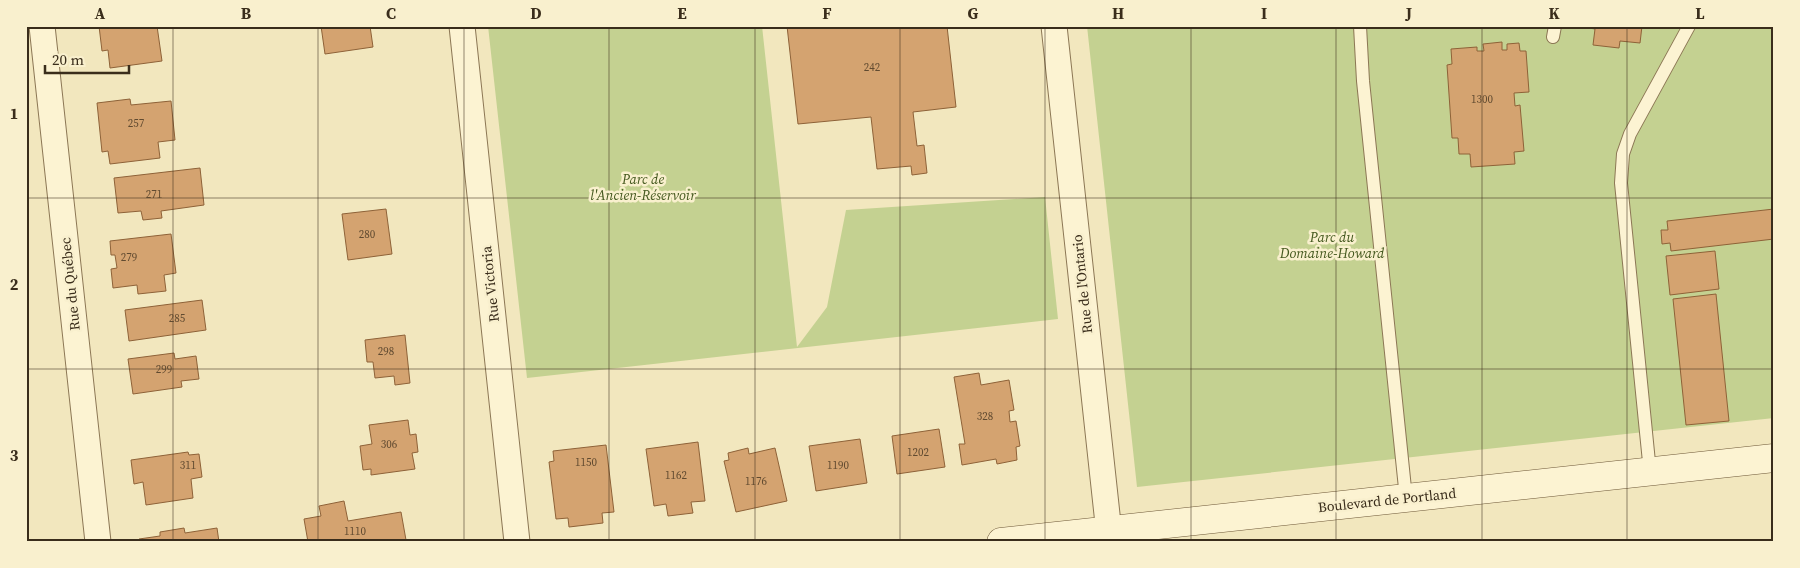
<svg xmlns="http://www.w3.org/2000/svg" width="1800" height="568" viewBox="0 0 1800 568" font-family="'Source Serif 4',serif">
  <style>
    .green { fill: #c4d191 }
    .building { fill: #d4a370; stroke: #8e6238 }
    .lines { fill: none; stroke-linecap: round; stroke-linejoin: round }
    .lane-casing { stroke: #8c7755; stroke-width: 14 }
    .street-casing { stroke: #8c7755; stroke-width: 27 }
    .secondary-casing { stroke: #6e5838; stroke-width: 29 }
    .lane { stroke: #fcf3d2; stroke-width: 12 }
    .street { stroke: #fcf3d2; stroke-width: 25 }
    .secondary { stroke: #fcf3d2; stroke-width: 28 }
    .grid { fill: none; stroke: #3a2d1b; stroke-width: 1; stroke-opacity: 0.55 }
    .labels { text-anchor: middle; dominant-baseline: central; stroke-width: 5; stroke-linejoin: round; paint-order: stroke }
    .number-label { font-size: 11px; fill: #604a30 }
    .park-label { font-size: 14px; font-style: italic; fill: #45591f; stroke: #f9f0ce }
    .street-label { font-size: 14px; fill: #3a2d1b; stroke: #f9f0ce }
    .neatline { fill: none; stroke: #3a2d1b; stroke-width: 2 }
    .grid-label { font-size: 16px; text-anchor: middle; font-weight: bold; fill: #3a2d1b }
  </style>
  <rect width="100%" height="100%" fill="#f2e7be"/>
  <!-- green -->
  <path class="green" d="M488,26h274l35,321 30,-40 19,-97 199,-13 13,122 -531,59z
    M1087,26h687v392l-637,69z"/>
  <!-- building -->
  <path class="building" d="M99,26h58l5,35 -52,7 -2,-18 -6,1z
    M321,26h49l3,21 -48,7z
    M787,26h160l9,81 -43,5 4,34 7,-1 3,28 -15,2 -1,-9 -34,3 -6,-52 -73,7z
    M1578,26h64l-2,17 -20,-2 -1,7 -26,-3 2,-16z
    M1502,42v8h5v-6l12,-1 1,8h6l3,41 -15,1 1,13 5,-1 4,46 -10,1 1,12 -44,3 -1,-13h-11l-1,-16h-6l-5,-73 5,-1 -1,-15 26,-2v4h7l-1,-7z
    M130,99l1,6 40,-4 4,39 -17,2 2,16 -50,6 -2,-13 -6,1 -5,-49z
    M200,168l4,37 -43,6 1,7 -19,2 -2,-9 -23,2 -4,-35z
    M386,209l6,45 -44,6 -6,-46z
    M1774,209v30l-103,12 -1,-8 -8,1 -1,-14h7l-1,-9z
    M171,234l5,39 -12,2 2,16 -28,3 -1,-9 -24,3 -2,-19 6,-1 -2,-13h-4l-1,-14z
    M1715,251l4,38 -49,6 -4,-39z
    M1716,294l13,127 -43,4 -13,-126z
    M202,300l4,30 -77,11 -4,-31z
    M405,335l5,48 -15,2 -1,-9 -19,2 -2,-16h-6l-2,-22z
    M174,353l1,6 21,-3 3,23 -18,2 1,6 -49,7 -5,-35z
    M979,373l2,12 28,-5 5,30 -5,1 1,11 6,-1 4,25 -4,1 1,13 -20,4 -1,-5 -34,6 -3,-21h6l-11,-67z
    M408,420l2,15 6,-1 2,18 -6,1 3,16 -44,6v-6l-8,1 -3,-24 12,-2 -3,-19z
    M939,429l6,38 -48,7 -5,-38z
    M860,439l7,44 -51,8 -7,-45z
    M698,442l7,59 -14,1 2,11 -25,3 -2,-12 -12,2 -8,-57z
    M606,445l8,67 -12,1 1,10 -34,4 -1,-9 -12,1 -7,-57 5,-1 -1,-10z
    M748,448l1,6 26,-6 12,53 -51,11 -12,-51 5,-1 -1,-7z
    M188,452l1,3 10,-1 3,23 -11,2 2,19 -47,7 -3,-23 -9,2 -3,-24z
    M344,501l4,20 53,-9 5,28 -8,2h-90l-4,-23 17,-3 -2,-10z
    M184,528l1,5 32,-5 2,14h-80v-3l21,-3v-4z"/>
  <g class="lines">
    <defs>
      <path id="lane" d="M1360,26l3,55 43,417
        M1553,37l2,-11
        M1650,472l-29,-289 2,-29 7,-20 59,-108"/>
      <path id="street" d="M42,26l56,516
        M462,26l55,516
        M1054,26l56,516"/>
      <path id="secondary" d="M1001,542l773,-84"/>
    </defs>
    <!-- lane casing -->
    <use href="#lane" class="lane-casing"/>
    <!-- street casing -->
    <use href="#street" class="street-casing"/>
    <!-- secondary casing -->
    <use href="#secondary" class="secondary-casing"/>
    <!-- lane -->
    <use href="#lane" class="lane"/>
    <!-- street -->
    <use href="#street" class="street"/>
    <!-- secondary -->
    <use href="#secondary" class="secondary"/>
  </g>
  <!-- grid -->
  <path class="grid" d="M173,26v516M318,26v516M464,26v516M609,26v516M755,26v516M900,26v516M1045,26v516M1191,26v516M1336,26v516M1482,26v516M1627,26v516M26,198h1748M26,369h1748"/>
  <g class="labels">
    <!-- number labels -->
    <g class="number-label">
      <text x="872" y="67">242</text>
      <text x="1482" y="99">1300</text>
      <text x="136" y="123">257</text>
      <text x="154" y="194">271</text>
      <text x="367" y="234">280</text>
      <text x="129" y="257">279</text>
      <text x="177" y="318">285</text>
      <text x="386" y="351">298</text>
      <text x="164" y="369">299</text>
      <text x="985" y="416">328</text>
      <text x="389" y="444">306</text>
      <text x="918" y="452">1202</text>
      <text x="586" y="462">1150</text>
      <text x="188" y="465">311</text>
      <text x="838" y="465">1190</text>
      <text x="676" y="475">1162</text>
      <text x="756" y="481">1176</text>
      <text x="355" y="531">1110</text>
    </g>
    <!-- park labels -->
    <g class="park-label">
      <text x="643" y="179">Parc de<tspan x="643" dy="16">l'Ancien-Réservoir</tspan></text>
      <text x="1332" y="237">Parc du<tspan x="1332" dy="16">Domaine-Howard</tspan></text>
    </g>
    <!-- street labels -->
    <g class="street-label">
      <text transform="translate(70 284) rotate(-96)">Rue du Québec</text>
      <text transform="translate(490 284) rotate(-96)">Rue Victoria</text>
      <text transform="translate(1082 284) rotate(-96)">Rue de l'Ontario</text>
      <text transform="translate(1387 500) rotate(-6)">Boulevard de Portland</text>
    </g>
  </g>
  <!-- border -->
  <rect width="1800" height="568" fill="none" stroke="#f9f0ce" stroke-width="55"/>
  <!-- scale -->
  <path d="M45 65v8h84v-8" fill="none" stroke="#3a2d1b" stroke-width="2.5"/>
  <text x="52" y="65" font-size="15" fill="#3a2d1b" stroke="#f9f0ce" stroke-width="4" paint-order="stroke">20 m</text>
  <rect x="28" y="28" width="1744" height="512" class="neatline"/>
  <g class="grid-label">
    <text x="100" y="19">A</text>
    <text x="246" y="19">B</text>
    <text x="391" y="19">C</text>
    <text x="536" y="19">D</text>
    <text x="682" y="19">E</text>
    <text x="827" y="19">F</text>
    <text x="973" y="19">G</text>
    <text x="1118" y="19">H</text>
    <text x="1264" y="19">I</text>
    <text x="1409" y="19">J</text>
    <text x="1554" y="19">K</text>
    <text x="1700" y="19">L</text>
    <text x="14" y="119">1</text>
    <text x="14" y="290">2</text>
    <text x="14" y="461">3</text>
  </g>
</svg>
